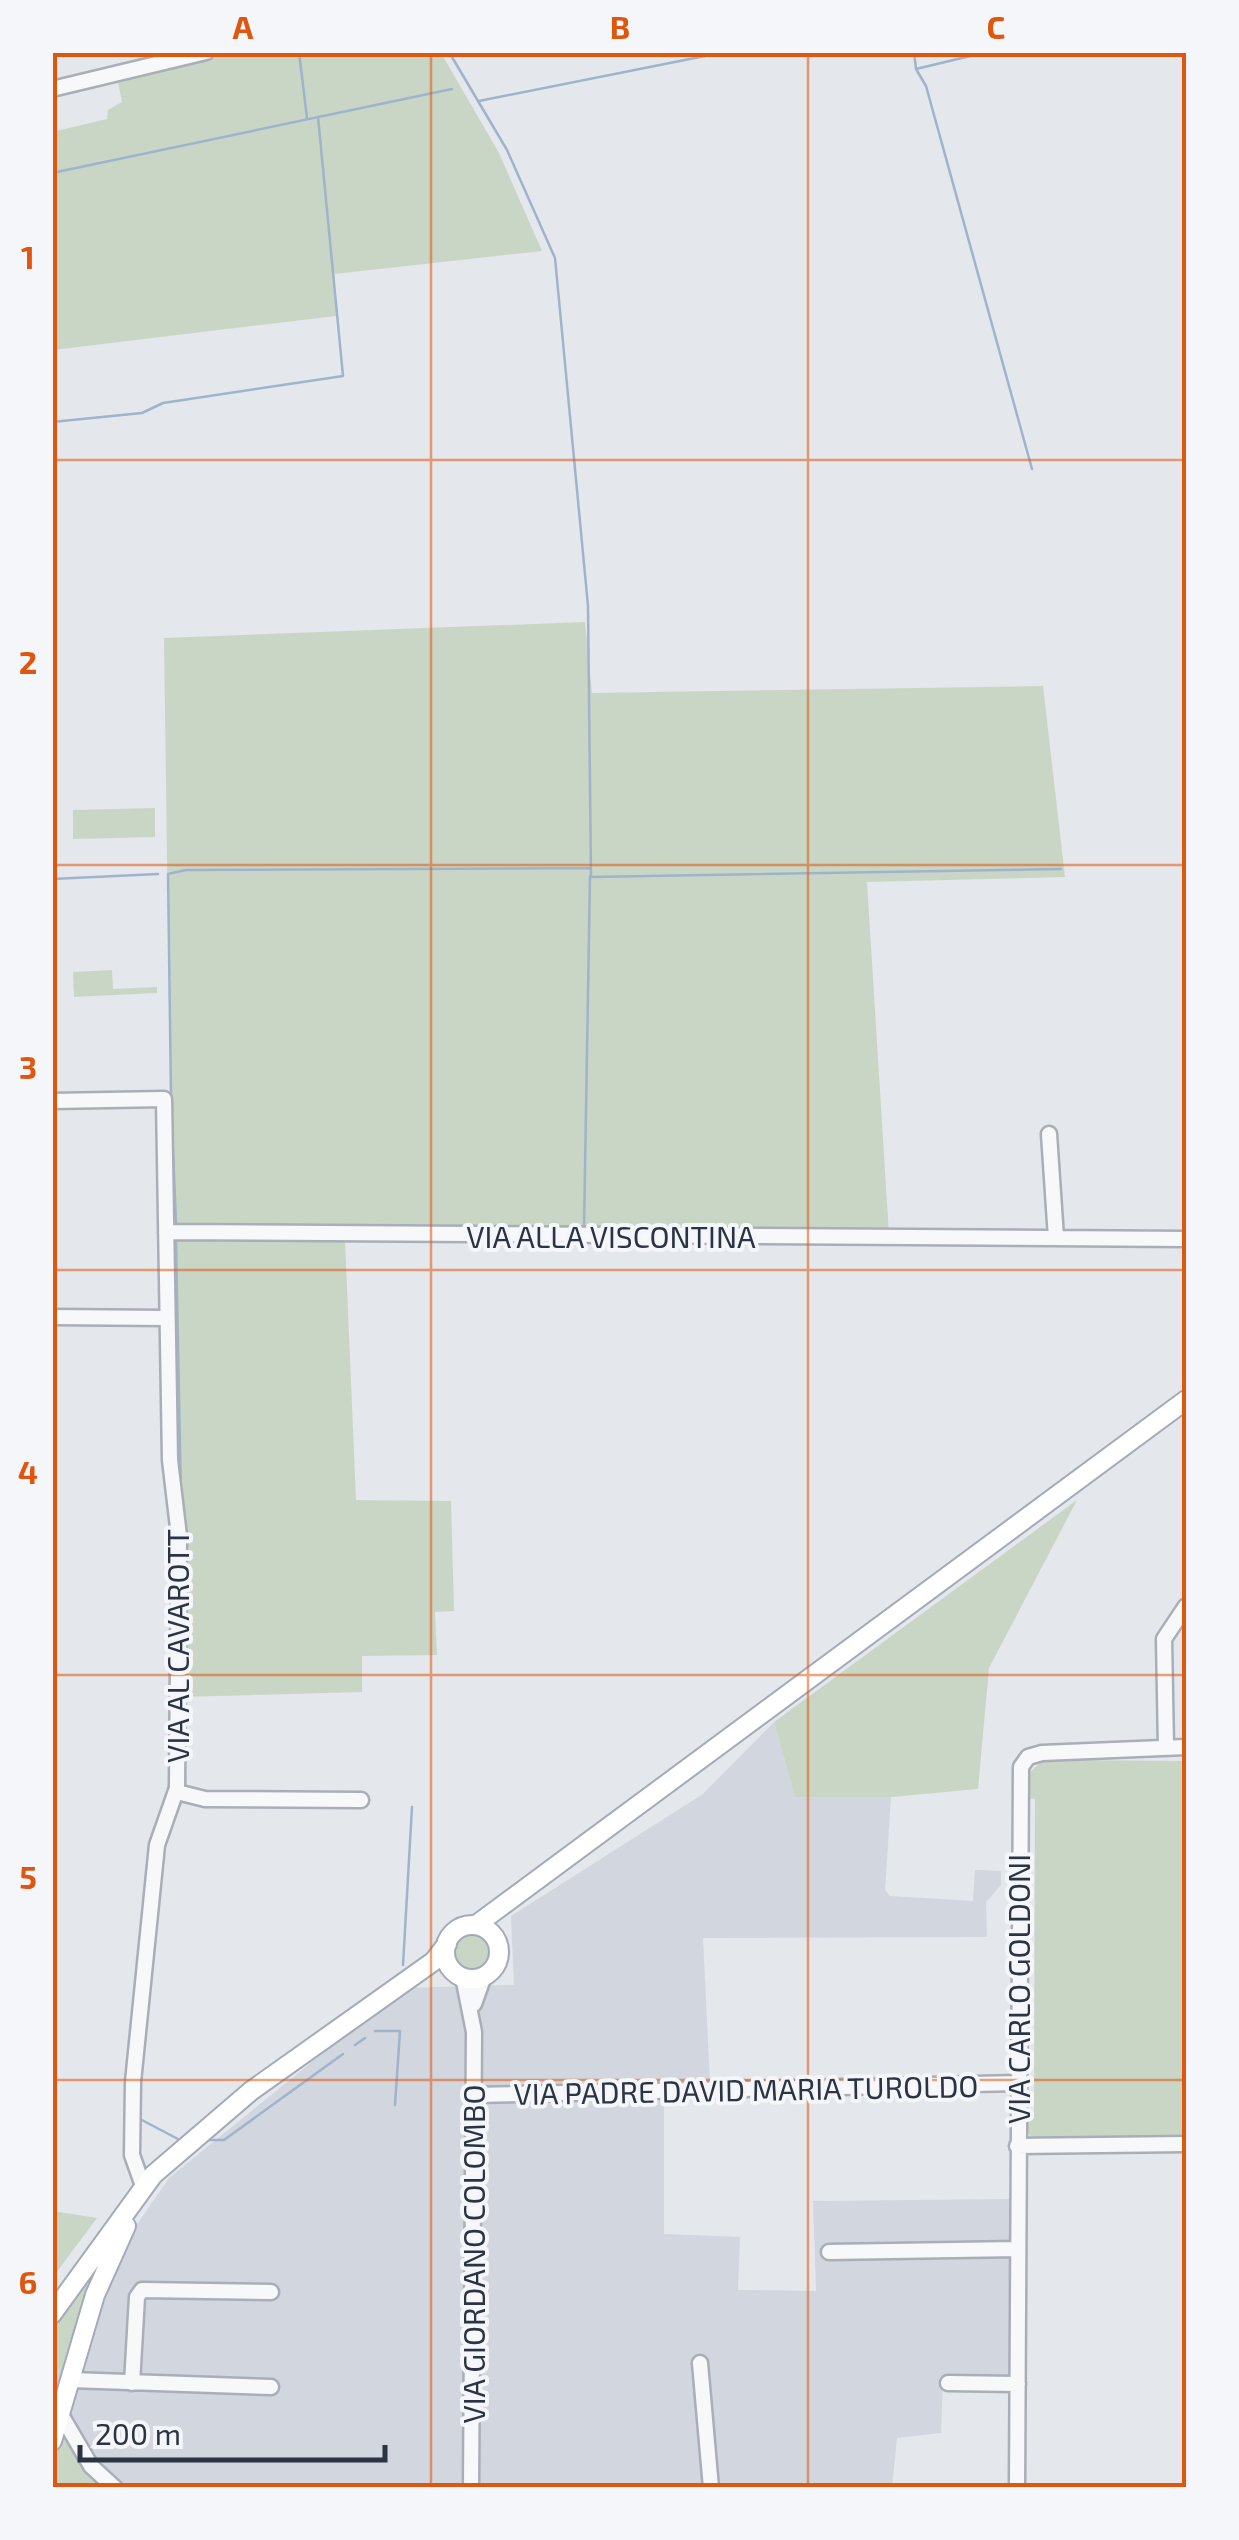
<svg xmlns="http://www.w3.org/2000/svg" width="1239" height="2540" viewBox="0 0 1239 2540" font-family="'Exo 2',sans-serif">
  <style>
    .built { fill: #d2d6de }
    .green { fill: #c9d6c5 }
    .lines { fill: none; stroke-linecap: round; stroke-linejoin: round }
    .stream { stroke: #9fb4cc; stroke-width: 2.5 }
    .minor-casing { stroke: #a9aeb7; stroke-width: 19 }
    .major-casing { stroke: #a3abb8; stroke-width: 22 }
    .minor { stroke: #f7f8fa; stroke-width: 14 }
    .major { stroke: #fff; stroke-width: 18 }
    .grid { fill: none; stroke: #df570f; stroke-width: 2.5; stroke-opacity: 0.55 }
    .labels { text-anchor: middle; dominant-baseline: central; stroke-width: 8; stroke-linejoin: round; paint-order: stroke }
    .street-label { font-size: 30px; fill: #2b3445; stroke: #f4f6f9 }
    .neatline { fill: none; stroke: #df570f; stroke-width: 4 }
    .grid-label { font-size: 32px; text-anchor: middle; font-weight: bold; fill: #df570f }
  </style>
  <rect width="100%" height="100%" fill="#e4e7ec"/>
  <!-- built -->
  <path class="built" d="M774,1722l21,75h96l-6,93 5,6 83,5 2,-31 26,1v14l-15,17 1,35 -284,1 7,146 -243,4 3,74 13,1 -1,-63 182,-2v136l76,3 -2,53 78,1 -3,-90 198,-2 1,180h-69l-2,54 -44,5 -5,49 -839,1v-164l51,-40 21,-42 44,-64 234,-190 111,-3 -3,-69 192,-122z"/>
  <!-- green -->
  <path class="green" d="M228,53h213l58,100 43,98 -208,23 2,42 -283,34 -1,-218 55,-13 1,-9 14,-8 -4,-19z
    M585,622l7,71 451,-7 22,191 -198,5 22,353 -717,-8 -8,-589z
    M155,808v29l-82,2v-29z
    M112,970l1,19 44,-2v6l-83,4 -1,-25z
    M171,1237l174,3 11,260 95,1 3,110 -19,1 2,43 -75,1v36l-184,5z
    M1077,1500l-88,168 -11,121 -87,8h-96l-21,-75z
    M1069,1760l117,1v378l-152,2 -9,-13 1,-16h8l1,-313 -9,-1 1,-23 15,-14z
    M453 1952a19 19 0 1 1 38 0a19 19 0 1 1-38 0Z
    M53,2211l44,7 -44,59 -1,-66z
    M86,2282l3,6 -25,82 -11,-3v-47z
    M63,2423l14,35 27,29h-51l-1,-36z"/>
  <g class="lines">
    <!-- stream -->
    <path class="stream" d="M299,52l8,66
      M449,52l58,98 48,108 33,348 3,271 470,-8
      M914,52l2,17 71,-17
      M916,69l10,17 106,383
      M479,101l246,-49
      M52,173l400,-84
      M52,422l90,-9 21,-10 180,-27 -25,-259
      M52,879l106,-5
      M171,1096l-3,-222 18,-4 404,-2
      M171,1103l5,120
      M584,1228l6,-352
      M176,1241l5,258
      M184,1741l1,42
      M173,1819l8,-17
      M403,1965l9,-158
      M375,2031h25l-5,74
      M355,2045l10,-7
      M140,2090l7,-81
      M138,2118l40,21
      M209,2140h15l119,-86"/>
    <defs>
      <path id="minor" d="M52,89l154,-37
        M52,1101l112,-2 6,361 9,76 -2,252 -20,57 -24,237 -1,73 11,31
        M1049,1134l7,104
        M166,1232l1020,7
        M52,1317l114,1
        M1166,1748l-2,-109 22,-33
        M177,1792l28,7 156,1
        M463,1977l11,55 -3,456
        M474,2004l10,-28
        M474,2095l544,-12
        M1017,2146l169,-2
        M829,2252l188,-3
        M700,2363l11,125
        M71,2380l200,7
        M132,2383l5,-86 5,-7 129,2
        M948,2383l70,1
        M60,2413l31,53 24,22
        M1017,2488l4,-721 7,-10 14,-4 144,-6"/>
      <path id="major" d="M476,1925l710,-525
        M445 1952a27 27 0 1 1 54 0a27 27 0 1 1-54 0Z
        M52,2314l101,-139 98,-84 183,-130 13,-17
        M52,2441l43,-146 31,-69"/>
    </defs>
    <!-- minor casing -->
    <use href="#minor" class="minor-casing"/>
    <!-- major casing -->
    <use href="#major" class="major-casing"/>
    <!-- minor -->
    <use href="#minor" class="minor"/>
    <!-- major -->
    <use href="#major" class="major"/>
  </g>
  <!-- grid -->
  <path class="grid" d="M431,52v2436M808,52v2436M52,460h1134M52,865h1134M52,1270h1134M52,1675h1134M52,2080h1134"/>
  <g class="labels">
    <!-- street labels -->
    <g class="street-label">
      <text x="611" y="1236">VIA ALLA VISCONTINA</text>
      <text transform="translate(177 1646) rotate(-90)">VIA AL CAVAROTT</text>
      <text transform="translate(1018 1989) rotate(-90)">VIA CARLO GOLDONI</text>
      <text transform="translate(746 2089) rotate(-1)">VIA PADRE DAVID MARIA TUROLDO</text>
      <text transform="translate(473 2254) rotate(-90)">VIA GIORDANO COLOMBO</text>
    </g>
  </g>
  <!-- border -->
  <rect width="1239" height="2540" fill="none" stroke="#f4f6f9" stroke-width="110"/>
  <!-- scale -->
  <path d="M80 2445v15h305v-15" fill="none" stroke="#2b3445" stroke-width="5"/>
  <text x="95" y="2445" font-size="30" fill="#2b3445" stroke="#f4f6f9" stroke-width="8" paint-order="stroke">200 m</text>
  <rect x="55" y="55" width="1129" height="2430" class="neatline"/>
  <g class="grid-label">
    <text x="243" y="39">A</text>
    <text x="620" y="39">B</text>
    <text x="996" y="39">C</text>
    <text x="28" y="269">1</text>
    <text x="28" y="674">2</text>
    <text x="28" y="1079">3</text>
    <text x="28" y="1484">4</text>
    <text x="28" y="1889">5</text>
    <text x="28" y="2294">6</text>
  </g>
</svg>
